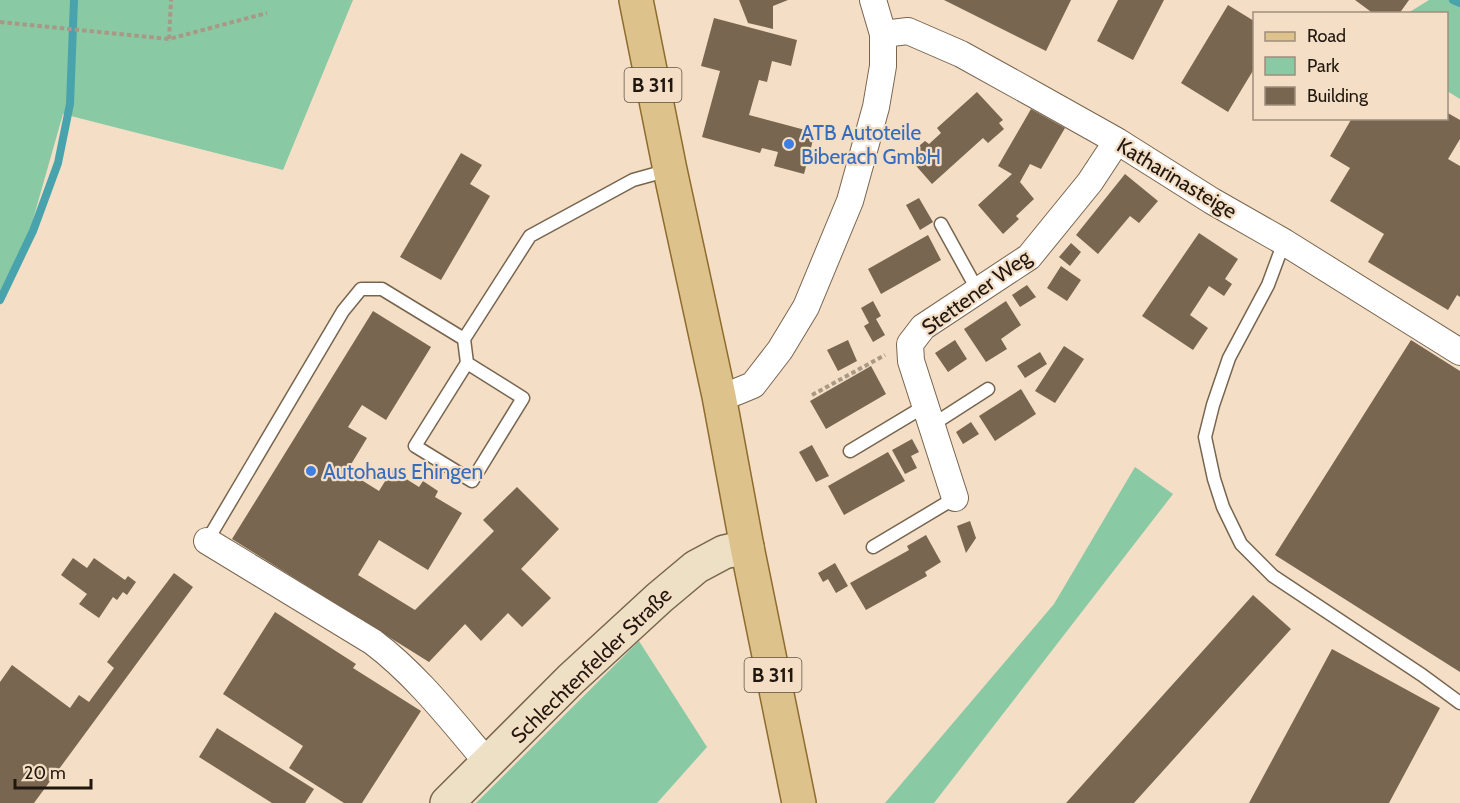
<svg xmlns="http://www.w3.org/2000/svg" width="1460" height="803" viewBox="0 0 1460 803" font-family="Cabin,sans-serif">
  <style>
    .green { fill: #89caa4 }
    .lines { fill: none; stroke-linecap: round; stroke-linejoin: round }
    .stream { stroke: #49a3ac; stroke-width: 8 }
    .building { fill: #796650 }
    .lane-casing { stroke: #78654f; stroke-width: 15 }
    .street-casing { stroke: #78654f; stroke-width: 28 }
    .secondary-casing { stroke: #78654f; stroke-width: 36 }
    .primary-casing { stroke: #8d6c2e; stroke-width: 36 }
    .path { stroke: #a99885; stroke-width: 4; stroke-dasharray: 4.5 3; stroke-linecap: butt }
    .lane { stroke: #fff; stroke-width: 12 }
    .street { stroke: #fff; stroke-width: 26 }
    .secondary { stroke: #eee0c5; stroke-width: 33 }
    .primary { stroke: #dec28b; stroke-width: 33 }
    .shop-dot { fill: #3f7fe0; stroke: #f4dec5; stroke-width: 2 }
    .labels { text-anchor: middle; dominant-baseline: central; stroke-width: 4.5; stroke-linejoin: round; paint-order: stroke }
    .shield { fill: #f4dec5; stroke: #605346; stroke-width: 1.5 }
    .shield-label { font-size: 20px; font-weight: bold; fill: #20180f }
    .shop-label { font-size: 21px; fill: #366cbe; stroke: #f4dec5; text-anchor: start }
    .street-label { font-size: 21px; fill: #20180f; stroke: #f4dec5 }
  </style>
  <rect width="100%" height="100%" fill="#f4dec5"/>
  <!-- green -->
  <path class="green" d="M0,0h353l-70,170 -220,-56 -33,116 -30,61z
    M1429,0h31v99l-13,-8 -1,-77 -38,-1z
    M1135,467l38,27 -239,309h-49l169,-199z
    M639,641l68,106 -50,56h-181z"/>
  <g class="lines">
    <!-- stream -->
    <path class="stream" d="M1453,0l7,3
      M0,300l33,-69 25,-68 12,-59 4,-104"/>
  </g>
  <!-- building -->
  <path class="building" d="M739,0h49l-15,6v23l-25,-6z
    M944,0h127l-25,51z
    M1118,0h46l-31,60 -36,-19z
    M1355,0h54l-10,14h-25z
    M1228,5l26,16v48l-26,43 -47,-29z
    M714,18l83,22 -6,26 -19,-5 -5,21 -8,-2 -10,35 60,16 4,9 -9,34 -30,-8 4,-14 -16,-4 -2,5 -58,-16 18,-66 -19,-5z
    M977,92l26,28 -4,3 5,6 -16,14 -5,-5 -51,46 -21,-24 7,-6 -4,-4 11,-9 4,3 12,-11 -4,-5z
    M1031,109l34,19 -24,41 -11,-5 -10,18 14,17 -18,17 3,3 -16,15 -25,-29 34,-31 -14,-8z
    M1446,112l14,8v19l-12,20 12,7v131l-3,-2 -9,15 -80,-48 16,-28 -54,-33 20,-33 -20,-12 22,-38h94z
    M461,153l21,12 -12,19 20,12 -49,84 -41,-23z
    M1125,174l33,27 -19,22 -9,-7 -32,38 -22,-19z
    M919,198l14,24 -13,8 -14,-25z
    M1199,233l39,26 -13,20 7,5 -8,12 -15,-10 -19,29 18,13 -15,22 -51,-34z
    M928,235l13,25 -60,34 -13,-25z
    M1071,243l10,9 -11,14 -11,-9z
    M1061,266l20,14 -14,21 -20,-13z
    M1027,285l9,12 -16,10 -8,-12z
    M873,301l8,15 -5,3 9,16 -12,7 -9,-16 5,-3 -8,-15z
    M1006,301l15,24 -20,14 6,10 -21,13 -22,-33z
    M373,311l58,36 -45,73 -24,-15 -14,22 19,11 -20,33 32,20 13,-21 27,17 4,-6 15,10 -3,6 27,16 -34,57 -49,-30 -21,35 57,35 79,-79 -11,-11 34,-33 42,42 -38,40 30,29 -29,29 -14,-14 -27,28 -16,-17 -36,38 -197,-123z
    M848,340l9,21 -19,10 -11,-21z
    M955,340l12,19 -19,13 -13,-19z
    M1411,340l49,31v301l-185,-117z
    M1064,346l20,13 -29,44 -20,-12z
    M1040,352l7,12 -22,14 -8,-12z
    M871,366l15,28 -60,35 -16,-28z
    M1021,389l15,25 -41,27 -16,-25z
    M971,422l8,12 -16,10 -7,-12z
    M912,439l7,13 -8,4 6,12 -12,6 -13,-24z
    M812,445l17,31 -13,6 -17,-30z
    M888,452l17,29 -61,34 -16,-29z
    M970,521l6,17 -10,15 -9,-27z
    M926,535l15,27 -16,10 2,4 -61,34 -16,-27 59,-33 -2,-4z
    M73,558l14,10 7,-10 31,22 3,-4 8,6 -9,13 -4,-3 -6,8 -4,-3 -14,21 -20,-14 8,-10 -26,-19z
    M835,563l13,23 -12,7 -8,-14 -5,3 -5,-9z
    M174,573l19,14 -159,216h-34v-121l12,-17 58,43 9,-13 10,7 25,-34 -7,-6z
    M1253,595l38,34 -157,174h-68z
    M275,612l81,52 -3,4 68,43 -59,92h-18l-55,-35 14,-22 -80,-52z
    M1332,649l108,59 -51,95h-140z
    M217,728l97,61 -9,14h-33l-73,-46z"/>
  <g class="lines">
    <defs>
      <path id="lane" d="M941,224l37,67
        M1284,242l-16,43 -39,73 -16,47 -8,32 9,42 9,28 18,37 32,32 149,99 38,28
        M467,363l56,35 -51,83 -57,-35 52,-83 -3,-24 66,-103 103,-56 36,-10
        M932,425l56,-36
        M850,451l75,-45
        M207,541l136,-230 18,-22h21l82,50
        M873,547l82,-49"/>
      <path id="street" d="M883,34l25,-3 53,23 74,41 82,46 95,60 72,41 176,110
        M719,396l17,-4 17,-7 27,-35 26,-43 44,-106 26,-94 7,-41v-32l-10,-34
        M955,498l-44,-137 -1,-17 13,-17 106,-70 61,-75 27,-41
        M207,541l166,101c45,34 79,79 115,121"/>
      <path id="secondary" d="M447,803l124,-124 88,-81 37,-31 28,-15 23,-5"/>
      <path id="primary" d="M636,0l34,170 49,226 28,151 52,256"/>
    </defs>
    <!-- lane casing -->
    <use href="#lane" class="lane-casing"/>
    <!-- street casing -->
    <use href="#street" class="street-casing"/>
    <!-- secondary casing -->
    <use href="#secondary" class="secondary-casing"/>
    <!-- primary casing -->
    <use href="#primary" class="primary-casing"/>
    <!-- path -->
    <path class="path" d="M0,22l169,17 98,-26
      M169,39l2,-39
      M812,395l73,-40"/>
    <!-- lane -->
    <use href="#lane" class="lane"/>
    <!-- street -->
    <use href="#street" class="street"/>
    <!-- secondary -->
    <use href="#secondary" class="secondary"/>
    <!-- primary -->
    <use href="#primary" class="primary"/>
  </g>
  <!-- markers -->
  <g class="shop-dot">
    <circle cx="789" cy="144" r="6"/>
    <circle cx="311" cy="471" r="6"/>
  </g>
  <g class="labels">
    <!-- shield labels -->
    <g class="shield">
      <rect x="624.5" y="68" width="57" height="34" rx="4.5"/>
      <rect x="744.5" y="658" width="57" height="34" rx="4.5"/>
    </g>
    <g class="shield-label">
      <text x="653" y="85">B 311</text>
      <text x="773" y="675">B 311</text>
    </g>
    <!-- shop labels -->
    <g class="shop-label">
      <text x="801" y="132">ATB Autoteile<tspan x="801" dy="24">Biberach GmbH</tspan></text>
      <text x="323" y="471">Autohaus Ehingen</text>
    </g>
    <!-- street labels -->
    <g class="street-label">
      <text transform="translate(1177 178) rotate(31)">Katharinasteige</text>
      <text transform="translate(976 292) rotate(-36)">Stettener Weg</text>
      <text transform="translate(591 665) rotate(-44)">Schlechtenfelder Straße</text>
    </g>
  </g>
  <!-- legend -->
  <rect x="1253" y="12" width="195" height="108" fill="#f4dec5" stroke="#9f8f7c" stroke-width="1.5"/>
  <rect x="1265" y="32" width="30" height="9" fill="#dec28b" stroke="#9f8f7c" stroke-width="1.5"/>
  <text x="1307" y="42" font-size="18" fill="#20180f">Road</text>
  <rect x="1265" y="57" width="30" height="18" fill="#89caa4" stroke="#9f8f7c" stroke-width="1.5"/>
  <text x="1307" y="72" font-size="18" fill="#20180f">Park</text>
  <rect x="1265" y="87" width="30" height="18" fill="#796650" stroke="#9f8f7c" stroke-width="1.5"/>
  <text x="1307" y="102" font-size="18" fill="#20180f">Building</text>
  <!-- scale -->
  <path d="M15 779v9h76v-9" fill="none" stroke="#20180f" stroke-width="3"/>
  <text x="24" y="779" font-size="18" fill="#20180f" stroke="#f4dec5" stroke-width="4.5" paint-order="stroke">20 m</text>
</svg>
